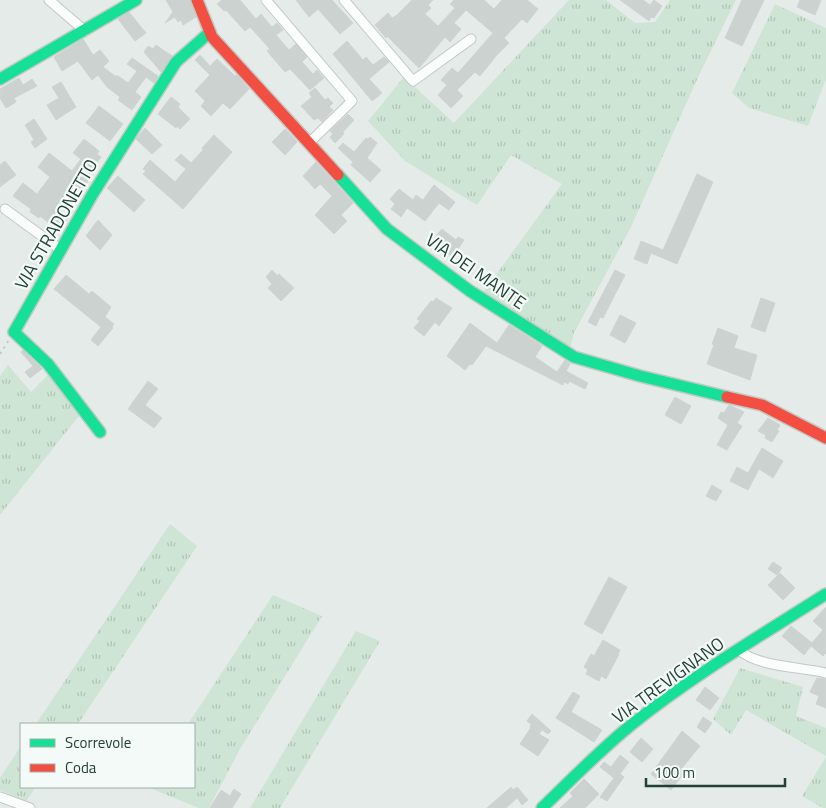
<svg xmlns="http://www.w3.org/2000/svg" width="826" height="808" viewBox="0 0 826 808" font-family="'Titillium Web',sans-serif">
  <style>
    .grass { fill: url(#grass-tufts) }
    .building { fill: #ccd2d0; stroke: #ced4d1 }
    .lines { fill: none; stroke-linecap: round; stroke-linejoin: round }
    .street-casing { stroke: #c2c8c5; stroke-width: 11 }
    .fast-casing { stroke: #c1c9c5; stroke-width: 14 }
    .jam-casing { stroke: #c1c9c5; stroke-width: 14 }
    .path { stroke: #c1cbc7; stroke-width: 2; stroke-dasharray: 2.5 4; stroke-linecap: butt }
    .street { stroke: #fbfcfc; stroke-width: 9 }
    .fast { stroke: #16e098; stroke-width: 11 }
    .jam { stroke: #f24e42; stroke-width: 11 }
    .labels { text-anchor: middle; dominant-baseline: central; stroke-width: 4.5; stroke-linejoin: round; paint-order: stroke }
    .street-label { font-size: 18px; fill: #224037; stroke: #f4faf7 }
  </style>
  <defs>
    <pattern id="grass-tufts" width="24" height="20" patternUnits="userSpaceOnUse" patternTransform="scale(1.25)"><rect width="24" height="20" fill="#cee4d4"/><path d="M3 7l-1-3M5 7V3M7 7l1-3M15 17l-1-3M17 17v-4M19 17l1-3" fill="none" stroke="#b1c5b7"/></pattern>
  </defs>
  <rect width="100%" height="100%" fill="#e5ebe8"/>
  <!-- grass -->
  <path class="grass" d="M569,0h37l29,23 20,-1 15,-22h66l-37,75 -68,152 -57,106 -5,19 -90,-54 83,-114 -51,-29 -34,50 -72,-44 -37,-40 36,-44 50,46z
    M775,4l51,24v51l-18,47 -59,-18 -17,-15z
    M8,365l23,27 20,-20 31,40 -82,103v-139z
    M170,524l27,22 -119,178h-42z
    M273,595l49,21 -82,133 -31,59h-10l-52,-21h47v-63h-6z
    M356,631l24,10 -100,167h-30z
    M740,668l63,19 -7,29 30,12v28l-80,-46 -15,25 -18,-16z
    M21,746v41h15l-10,14 -26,-11v-12z
    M826,757v51h-3l-21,-12z"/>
  <!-- building -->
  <path class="building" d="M166,0h24l6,17 -13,8 -2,-5 -3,2 -3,-5 -10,6 8,-11z
    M222,0h18l16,19 5,-5 11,13 5,-4 6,7 -7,5 13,15 7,-6 11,13 -5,5 11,12 4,-4 7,8 -14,12 -20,-21 -5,3 -18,-21 3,-2 -20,-22 -5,4 -19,-21 -2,1 -7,-7z
    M296,0h36l21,23 -13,11 -22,-25 -9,8z
    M412,0h21l-5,5 3,3 -6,6 13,12 17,-18 -5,-4 4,-4h30l10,9 8,-9h25l11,9 -11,14 -5,-4 -18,19 5,5 -12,12 -17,21 -5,-4 -18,18 6,6 -12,12 -13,-13 9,-10 -6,-5 11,-12 6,5 35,-40 -27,-23 -12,13 7,6 -11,13 -5,-5 -26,31 -32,-32 -1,2 -11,-13 13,-12 4,5 5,-3z
    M620,0h23l7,5 4,-5 8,6 -8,12 -3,-1 -2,4z
    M742,0h22l-22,46 -17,-8z
    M800,0h21l-6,15 -18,-8z
    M129,12l17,21 -11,8 -17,-22z
    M83,39l10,16 7,-5 9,11 -6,6 12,9h3l10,7 9,-12 -10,-7 5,-6 26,18 -4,7 -8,-6 -11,15 6,5 -9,13 -14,-10 2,-3 -13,-10 -9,-12 -6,5 -14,-19 -16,10 -8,-14z
    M347,41l16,19 3,-3 7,8 11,-8 5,5 -20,17 13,14 -10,8 -39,-47z
    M156,45l16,11 -11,16 -17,-20 4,-6 5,3z
    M200,55l10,11 7,-7 18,17 2,-1 12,14 -19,20 -7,-6 -12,13 -10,-10 4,-5 -10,-10 15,-16 -15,-15z
    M19,78l4,7 9,-6 5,7 -23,12 2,4 -10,6 -6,-10v-9z
    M61,82l15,25 -20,13 -9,-15 12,-7 -7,-11z
    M315,88l10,12 3,-2 5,5 -4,4 4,3 -11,12 -4,-4 -4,2 -13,-14 11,-9 -3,-4z
    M171,97l9,7 -2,3 12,12 -10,10 -3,-3 -1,2 -18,-14z
    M99,106l24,18 -13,17 -24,-18z
    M348,114l6,6 -11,12 1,2 -9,9 -5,-6 3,-3 -3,-3z
    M34,119l13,20 -12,9 -4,-6 3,-2 -9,-15z
    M145,128l17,17 -10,9 -16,-15z
    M285,129l12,13 -12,13 -13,-13z
    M214,135l18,17 -49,57 -40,-35 3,-3 -3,-2 7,-9 25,22 11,-13 -11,-9 6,-6 10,9 12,-13 -1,-2z
    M370,137l7,6 -10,15 14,12 -11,12 -19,-17 2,-3 -15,-14 5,-5 11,9 12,-14 2,1z
    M84,139l15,12 -2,3 4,3 -16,22 3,2 -12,16 -8,-6 -12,17 12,10 -10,12 -18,-14 -1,2 -9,-6 1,-3 -18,-13 10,-13 14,11 13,-17 -12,-10 11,-14 23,18 9,-12 -8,-6z
    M5,161l11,14 -16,12v-22z
    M316,162l37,41 -12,12 6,6 -13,13 -19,-19 17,-19 -12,-12 -5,5 -12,-13z
    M697,174l16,8 -36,82 -26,-11 -4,11 -13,-5 7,-18 22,9z
    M118,176l27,24 -11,12 -27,-24z
    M434,185l21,17 -6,8 -10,-7 -14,18 -18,-13 -6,9 -10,-8 4,-5 -5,-5 9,-10 14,11 3,-5 7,5z
    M98,220l14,15 -12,15 -14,-14z
    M442,229l14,11 2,-3 6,3 -11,17 -23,-14z
    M272,270l6,6 1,-2 15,14 -13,13 -13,-13 4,-4 -6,-7z
    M615,270l10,5 -22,43 -3,-1 -4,9 -8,-4z
    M66,275l23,19 3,-3 19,16 -6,10 9,7 -2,3 1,1 -15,18 -7,-6 10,-13 -47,-38z
    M436,298l16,10 -13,18 -4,-4 -11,14 -10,-8 6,-7 -3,-2 14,-18 2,1z
    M761,298l14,5 -10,29 -14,-5z
    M620,315l16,8 -11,20 -15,-8z
    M470,323l27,20 12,-18 33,21 -7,11 22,15 8,-12 5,4 -4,7 22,12 -3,6 -16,-8 -1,3 -4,-2 -1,3 -77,-39 -14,19 -2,-1 -5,6 -18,-14z
    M718,328l20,8 -4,12 23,7 -7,25 -43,-16 7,-19 -2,-1z
    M23,350l19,19 -12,9 -5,-6 8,-6 -12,-14z
    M148,381l10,8 -13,16 17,13 -8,10 -26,-19z
    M675,397l16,9 -10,18 -16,-9z
    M729,405l15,7 -7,11 5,3 -15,24 -10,-5 11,-20 -10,-7 3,-6 3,1z
    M768,418l12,7 -3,5 2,1 -7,11 -7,-4 1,-3 -8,-4z
    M762,448l21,13 -10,17 -14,-9 -11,21 -18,-9 7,-14 11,6z
    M712,485l10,6 -6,10 -10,-5z
    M773,562l9,6 -5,7 -9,-6z
    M780,573l15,15 -12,12 -15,-15z
    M609,577l18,10 -25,47 -18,-10z
    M826,607v46l-3,3 -12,-10 -7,9 -22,-19 9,-10 21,17 11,-13 -10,-9z
    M603,640l17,10 -2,4h1l-13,25 -5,-3 -2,5 -13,-7 2,-4 -4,-3 7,-13 3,2z
    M710,650l2,5 -23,16 1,2 -17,11 -7,-10z
    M817,678l9,1v29l-10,-4 3,-8 -9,-4z
    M705,687l14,11 -9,12 -14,-10z
    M573,692l7,4 -9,16 31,18 -8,12 -38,-24z
    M532,714l19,17 -3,3 -6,-4 -3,4 10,6 -11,16 -18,-12 10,-15 1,-5 -4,-3z
    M703,717l9,6 -7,10 -8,-6z
    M682,731l18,15 -18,22 4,2 -15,20 -20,-16z
    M641,738l12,11 -11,13 -12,-10z
    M620,755l9,7 -9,12 4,3 -17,24 -7,-4 14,-19 -14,-11 4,-5 7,5z
    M584,779l15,15 -14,14h-25l13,-12 -3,-3z
    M511,787l2,3 4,-3 11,13 -6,5 -5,-7 -11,10h-19z
    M234,789l7,5 -9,14h-22l11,-18 9,6z"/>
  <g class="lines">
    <defs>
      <path id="street" d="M49,0l36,31
        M266,0l86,101 -43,42
        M344,0l69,81 58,-42
        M5,209l56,41
        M739,650c19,17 62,17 87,23
        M0,797l30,11"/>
      <path id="fast" d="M0,79l136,-79
        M338,175l49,54 83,62 104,66 66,19 87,21
        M100,432l-52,-68 -34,-32 78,-137 84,-133 34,-30
        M542,808c29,-28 57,-57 89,-83 61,-49 129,-89 195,-131"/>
      <path id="jam" d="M197,0l15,37 126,138
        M727,397l35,8 64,33"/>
    </defs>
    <!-- street casing -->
    <use href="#street" class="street-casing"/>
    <!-- fast casing -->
    <use href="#fast" class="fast-casing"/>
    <!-- jam casing -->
    <use href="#jam" class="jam-casing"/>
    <!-- path -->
    <path class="path" d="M0,354l9,-14"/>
    <!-- street -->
    <use href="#street" class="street"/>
    <!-- fast -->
    <use href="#fast" class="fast"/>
    <!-- jam -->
    <use href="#jam" class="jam"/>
  </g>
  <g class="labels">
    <!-- street labels -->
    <g class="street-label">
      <text transform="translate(56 224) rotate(-60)">VIA STRADONETTO</text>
      <text transform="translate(476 271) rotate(35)">VIA DEI MANTE</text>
      <text transform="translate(668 680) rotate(-36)">VIA TREVIGNANO</text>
    </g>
  </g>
  <!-- legend -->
  <rect x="20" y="723" width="175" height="65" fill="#f4faf7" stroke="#a0b0aa"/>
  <rect x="30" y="739" width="25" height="8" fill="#16e098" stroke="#a0b0aa"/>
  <text x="65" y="748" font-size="15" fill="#224037">Scorrevole</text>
  <rect x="30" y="764" width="25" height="8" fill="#f24e42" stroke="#a0b0aa"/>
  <text x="65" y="773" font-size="15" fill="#224037">Coda</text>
  <!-- scale -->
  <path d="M646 778v8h139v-8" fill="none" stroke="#224037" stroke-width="2.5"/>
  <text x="654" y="778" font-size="15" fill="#224037" stroke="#f4faf7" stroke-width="4" paint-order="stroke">100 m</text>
</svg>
